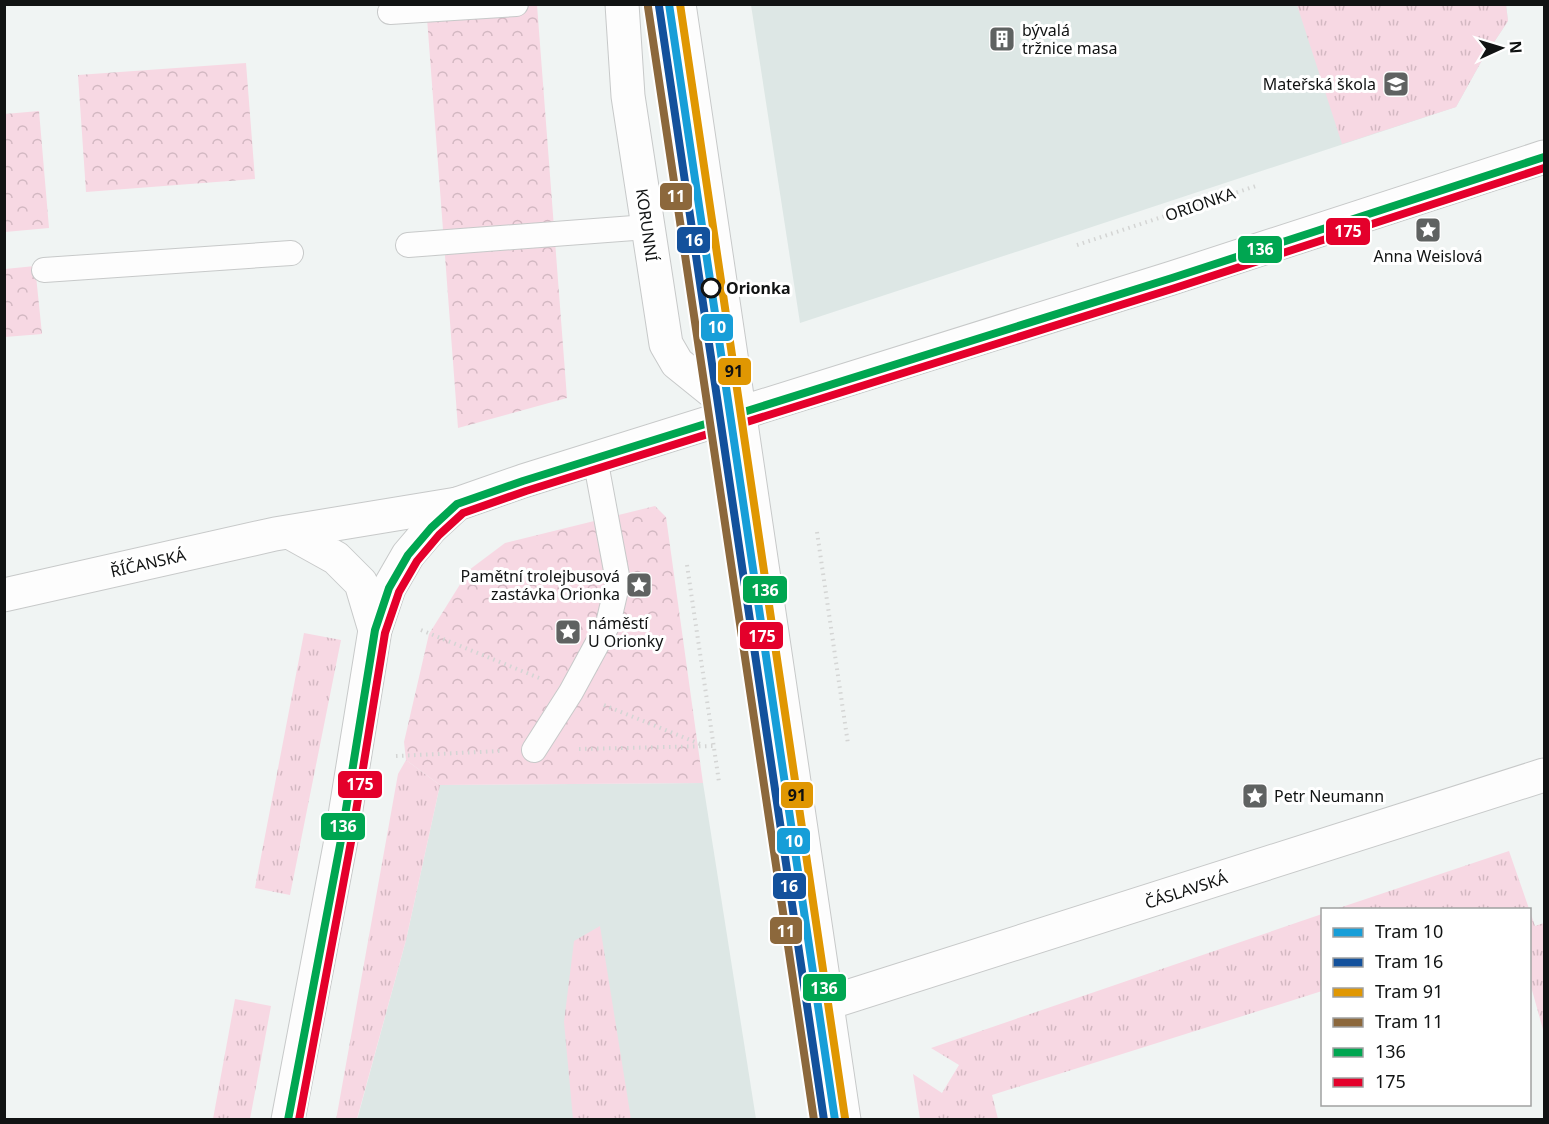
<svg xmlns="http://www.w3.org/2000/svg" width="1549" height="1124" viewBox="0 0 1549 1124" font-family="'Noto Sans',sans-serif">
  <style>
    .built { fill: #dde7e5 }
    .grass { fill: url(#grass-tufts) }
    .park { fill: url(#park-crowns) }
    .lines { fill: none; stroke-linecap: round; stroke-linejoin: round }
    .lane-casing { stroke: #c7c9c9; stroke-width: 26 }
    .street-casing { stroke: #c7c9c9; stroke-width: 35 }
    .secondary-casing { stroke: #c7c9c9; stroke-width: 35 }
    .path { stroke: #d4d5d4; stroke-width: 4; stroke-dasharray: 1.5 4.5; stroke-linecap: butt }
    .lane { stroke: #fdfdfd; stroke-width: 24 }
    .street { stroke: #fdfdfd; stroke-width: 33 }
    .secondary { stroke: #fdfdfd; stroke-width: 33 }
    .bus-1-casing { stroke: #fff; stroke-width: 12 }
    .bus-2-casing { stroke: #fff; stroke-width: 12 }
    .bus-1 { stroke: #00a651; stroke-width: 8 }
    .bus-2 { stroke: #e4002b; stroke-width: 8 }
    .tram-1-casing { stroke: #fff; stroke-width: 12 }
    .tram-2-casing { stroke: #fff; stroke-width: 12 }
    .tram-3-casing { stroke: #fff; stroke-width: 12 }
    .tram-4-casing { stroke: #fff; stroke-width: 12 }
    .tram-1 { stroke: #179ed8; stroke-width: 8 }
    .tram-2 { stroke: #13519c; stroke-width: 8 }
    .tram-3 { stroke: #e09702; stroke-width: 8 }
    .tram-4 { stroke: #8c683c; stroke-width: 8 }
    .stop-dot { fill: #fff; stroke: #111313; stroke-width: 3 }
    .labels { text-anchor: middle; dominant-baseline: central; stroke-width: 6; stroke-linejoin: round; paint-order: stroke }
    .poi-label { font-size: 16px; fill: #111313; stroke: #fff; text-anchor: start }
    .street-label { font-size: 16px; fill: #111313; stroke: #fff }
    .stop-label { font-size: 16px; font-weight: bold; fill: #111313; stroke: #fff; text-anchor: start }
    .line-badge { stroke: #fff; stroke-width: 2 }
    .badge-label { font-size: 16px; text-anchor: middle; font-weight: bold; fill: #fff }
    .pale-badge-label { font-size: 16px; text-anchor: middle; font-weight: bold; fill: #111 }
  </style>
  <defs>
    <pattern id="grass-tufts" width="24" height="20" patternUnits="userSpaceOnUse" patternTransform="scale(1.5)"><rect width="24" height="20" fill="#f7d8e3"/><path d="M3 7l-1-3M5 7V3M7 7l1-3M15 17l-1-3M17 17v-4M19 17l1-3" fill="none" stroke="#d3b8c2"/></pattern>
    <pattern id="park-crowns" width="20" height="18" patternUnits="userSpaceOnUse" patternTransform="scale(1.5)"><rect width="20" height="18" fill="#f7d8e3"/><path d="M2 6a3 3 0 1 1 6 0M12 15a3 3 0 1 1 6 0" fill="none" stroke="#d3b8c2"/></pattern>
  </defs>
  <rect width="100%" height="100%" fill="#f0f4f3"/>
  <!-- built -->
  <path class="built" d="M1506,4l2,17 -27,41 -25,45 -656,216 -49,-318z
    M703,783l53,336 -399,1 49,-180 34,-155z"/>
  <!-- grass -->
  <path class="grass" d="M1297,5h209l2,16 -27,41 -25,45 -114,37z
    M304,633l37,7 -51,255 -35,-7z
    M406,760l34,25 -34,155 -49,179 -21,1 62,-346z
    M1509,851l26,75 9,-3v110l-14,-50v-73l-194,-1z
    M1322,914v77l-330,104 6,24h-78l-7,-45 29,19 17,-28 -28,-17z
    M600,926l31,193h-58l-9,-97 10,-81z
    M235,999l36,7 -21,113h-37z"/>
  <!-- park -->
  <path class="park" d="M426,5h111l30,393 -109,30z
    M246,63l9,116 -169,13 -8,-117z
    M39,111l10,117 -44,4v-118z
    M35,266l7,68 -37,3v-68z
    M655,506l11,11 37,266 -263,2 -34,-25 -2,-18 25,-108 40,-64 36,-27z"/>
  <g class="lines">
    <defs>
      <path id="lane" d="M390,12l126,-8
        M408,245l239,-18
        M44,270l247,-17
        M534,750l37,-58 37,-68 10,-43 -23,-123"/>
      <path id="street" d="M291,533l45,25 25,25 14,47
        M4,595l271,-61 182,-30
        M828,1003l716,-228"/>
      <path id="secondary" d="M622,4l6,92 38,248 11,19 62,50
        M679,4l165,1116
        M288,1120l53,-280 34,-210 14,-42 19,-33 23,-27 26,-24 66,-23 649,-203 372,-121"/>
    </defs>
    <!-- lane casing -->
    <use href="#lane" class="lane-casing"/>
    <!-- street casing -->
    <use href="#street" class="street-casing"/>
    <!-- secondary casing -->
    <use href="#secondary" class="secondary-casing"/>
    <!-- path -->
    <path class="path" d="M1077,245l179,-59
      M817,532l31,212
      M687,565l32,217
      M421,630l118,48
      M604,705l96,39
      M579,749l134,-3
      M396,756l104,-5"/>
    <!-- lane -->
    <use href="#lane" class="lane"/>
    <!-- street -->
    <use href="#street" class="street"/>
    <!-- secondary -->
    <use href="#secondary" class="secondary"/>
    <defs>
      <path id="bus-1" d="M739,413l105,707
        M288,1120l53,-280 34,-210 14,-42 19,-33 23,-27 26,-24 66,-23 649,-203 372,-121"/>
      <path id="bus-2" d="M729,415l104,705
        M299,1120l52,-278 34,-209 14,-41 18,-31 22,-26 24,-22 63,-22 649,-203 369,-120"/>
    </defs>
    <!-- bus-1 casing -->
    <use href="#bus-1" class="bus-1-casing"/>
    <!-- bus-2 casing -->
    <use href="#bus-2" class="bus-2-casing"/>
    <!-- bus-1 -->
    <use href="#bus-1" class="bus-1"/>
    <!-- bus-2 -->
    <use href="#bus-2" class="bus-2"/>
    <defs>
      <path id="tram-1" d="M669,4l166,1116"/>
      <path id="tram-2" d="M659,6l165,1114"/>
      <path id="tram-3" d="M680,4l165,1114"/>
      <path id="tram-4" d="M648,7l166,1113"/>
    </defs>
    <!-- tram-1 casing -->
    <use href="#tram-1" class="tram-1-casing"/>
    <!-- tram-2 casing -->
    <use href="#tram-2" class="tram-2-casing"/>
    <!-- tram-3 casing -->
    <use href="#tram-3" class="tram-3-casing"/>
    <!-- tram-4 casing -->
    <use href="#tram-4" class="tram-4-casing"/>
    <!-- tram-1 -->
    <use href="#tram-1" class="tram-1"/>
    <!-- tram-2 -->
    <use href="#tram-2" class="tram-2"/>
    <!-- tram-3 -->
    <use href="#tram-3" class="tram-3"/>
    <!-- tram-4 -->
    <use href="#tram-4" class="tram-4"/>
  </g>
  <!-- icons -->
  <defs>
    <symbol id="building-square" viewBox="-11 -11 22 22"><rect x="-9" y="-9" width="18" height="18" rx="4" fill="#5f6261" stroke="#fff"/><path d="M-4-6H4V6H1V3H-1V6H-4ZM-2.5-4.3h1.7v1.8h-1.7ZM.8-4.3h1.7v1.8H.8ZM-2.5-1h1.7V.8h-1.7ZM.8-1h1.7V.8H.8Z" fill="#fff"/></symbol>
    <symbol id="school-square" viewBox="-11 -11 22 22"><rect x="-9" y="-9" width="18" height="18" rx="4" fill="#5f6261" stroke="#fff"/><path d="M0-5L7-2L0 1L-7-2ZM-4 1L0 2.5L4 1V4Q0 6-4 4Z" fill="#fff"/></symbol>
    <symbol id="sight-square" viewBox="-11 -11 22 22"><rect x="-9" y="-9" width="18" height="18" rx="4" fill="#5f6261" stroke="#fff"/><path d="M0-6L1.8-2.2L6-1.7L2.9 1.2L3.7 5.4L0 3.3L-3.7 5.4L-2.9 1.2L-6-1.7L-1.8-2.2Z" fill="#fff"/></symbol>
  </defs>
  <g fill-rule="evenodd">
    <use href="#building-square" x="987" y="24" width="30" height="30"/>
    <use href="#school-square" x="1381" y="69" width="30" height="30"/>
    <use href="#sight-square" x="1413" y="215" width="30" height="30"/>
    <use href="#sight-square" x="624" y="570" width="30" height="30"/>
    <use href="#sight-square" x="553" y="617" width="30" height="30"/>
    <use href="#sight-square" x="1240" y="781" width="30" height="30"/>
  </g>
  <!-- markers -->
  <circle class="stop-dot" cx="711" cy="288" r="9"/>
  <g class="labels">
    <!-- poi labels -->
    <g class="poi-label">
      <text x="1022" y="30">bývalá<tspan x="1022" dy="18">tržnice masa</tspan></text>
      <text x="1376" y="84" text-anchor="end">Mateřská škola</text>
      <text x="1428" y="256" text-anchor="middle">Anna Weislová</text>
      <text x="620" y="576" text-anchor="end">Pamětní trolejbusová<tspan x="620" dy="18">zastávka Orionka</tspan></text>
      <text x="588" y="623">náměstí<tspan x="588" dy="18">U Orionky</tspan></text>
      <text x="1274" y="796">Petr Neumann</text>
    </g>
    <!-- street labels -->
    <g class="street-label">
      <text transform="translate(1200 204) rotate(-19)">ORIONKA</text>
      <text transform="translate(647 225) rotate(82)">KORUNNÍ</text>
      <text transform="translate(148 563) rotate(-13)">ŘÍČANSKÁ</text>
      <text transform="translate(1186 890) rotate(-18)">ČÁSLAVSKÁ</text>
    </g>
    <!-- stop labels -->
    <g class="stop-label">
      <text x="726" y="288">Orionka</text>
    </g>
  </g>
  <g class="line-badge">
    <rect x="659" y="182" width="34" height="29" rx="6" fill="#8c683c"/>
    <rect x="1325" y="217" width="46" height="29" rx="6" fill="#e4002b"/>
    <rect x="676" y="226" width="35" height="28" rx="6" fill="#13519c"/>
    <rect x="1237" y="235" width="46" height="29" rx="6" fill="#00a651"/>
    <rect x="700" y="313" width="34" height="29" rx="6" fill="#179ed8"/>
    <rect x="717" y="357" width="35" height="29" rx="6" fill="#e09702"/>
    <rect x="742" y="575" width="46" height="29" rx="6" fill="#00a651"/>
    <rect x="739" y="621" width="45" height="29" rx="6" fill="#e4002b"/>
    <rect x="337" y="770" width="46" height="29" rx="6" fill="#e4002b"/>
    <rect x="780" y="781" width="34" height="28" rx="6" fill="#e09702"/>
    <rect x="320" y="812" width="46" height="29" rx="6" fill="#00a651"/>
    <rect x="776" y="827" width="35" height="28" rx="6" fill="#179ed8"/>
    <rect x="772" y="872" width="35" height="28" rx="6" fill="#13519c"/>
    <rect x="769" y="916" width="34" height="29" rx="6" fill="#8c683c"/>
    <rect x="802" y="973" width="45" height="29" rx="6" fill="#00a651"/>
  </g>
  <g class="badge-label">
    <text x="676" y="202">11</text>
    <text x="1348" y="237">175</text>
    <text x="694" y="246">16</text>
    <text x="1260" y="255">136</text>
    <text x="717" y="333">10</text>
    <text x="765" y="596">136</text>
    <text x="762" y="642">175</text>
    <text x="360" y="790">175</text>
    <text x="343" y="832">136</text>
    <text x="794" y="847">10</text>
    <text x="789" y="892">16</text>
    <text x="786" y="937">11</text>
    <text x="824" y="994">136</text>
  </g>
  <g class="pale-badge-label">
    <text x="734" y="377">91</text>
    <text x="797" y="801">91</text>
  </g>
  <!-- border -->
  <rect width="1549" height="1124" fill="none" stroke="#111313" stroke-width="12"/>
  <!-- legend -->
  <rect x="1321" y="908" width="210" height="198" fill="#ffffff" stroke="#a0a1a1" stroke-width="1.5"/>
  <rect x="1333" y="928" width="30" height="9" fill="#179ed8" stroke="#a0a1a1" stroke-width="1.5"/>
  <text x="1375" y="938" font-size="18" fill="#111313">Tram 10</text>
  <rect x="1333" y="958" width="30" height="9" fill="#13519c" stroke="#a0a1a1" stroke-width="1.5"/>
  <text x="1375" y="968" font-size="18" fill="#111313">Tram 16</text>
  <rect x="1333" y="988" width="30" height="9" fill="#e09702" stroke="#a0a1a1" stroke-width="1.5"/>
  <text x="1375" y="998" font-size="18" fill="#111313">Tram 91</text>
  <rect x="1333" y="1018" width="30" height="9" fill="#8c683c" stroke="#a0a1a1" stroke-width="1.5"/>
  <text x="1375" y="1028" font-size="18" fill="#111313">Tram 11</text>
  <rect x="1333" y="1048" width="30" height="9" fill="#00a651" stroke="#a0a1a1" stroke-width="1.5"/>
  <text x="1375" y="1058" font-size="18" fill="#111313">136</text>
  <rect x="1333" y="1078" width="30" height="9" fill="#e4002b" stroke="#a0a1a1" stroke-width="1.5"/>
  <text x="1375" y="1088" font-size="18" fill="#111313">175</text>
  <!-- north arrow -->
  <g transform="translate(1501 48) rotate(86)" stroke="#ffffff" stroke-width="4.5" paint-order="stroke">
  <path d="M0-4.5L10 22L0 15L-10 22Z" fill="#111313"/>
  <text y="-9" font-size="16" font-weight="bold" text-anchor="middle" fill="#111313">N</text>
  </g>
</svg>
